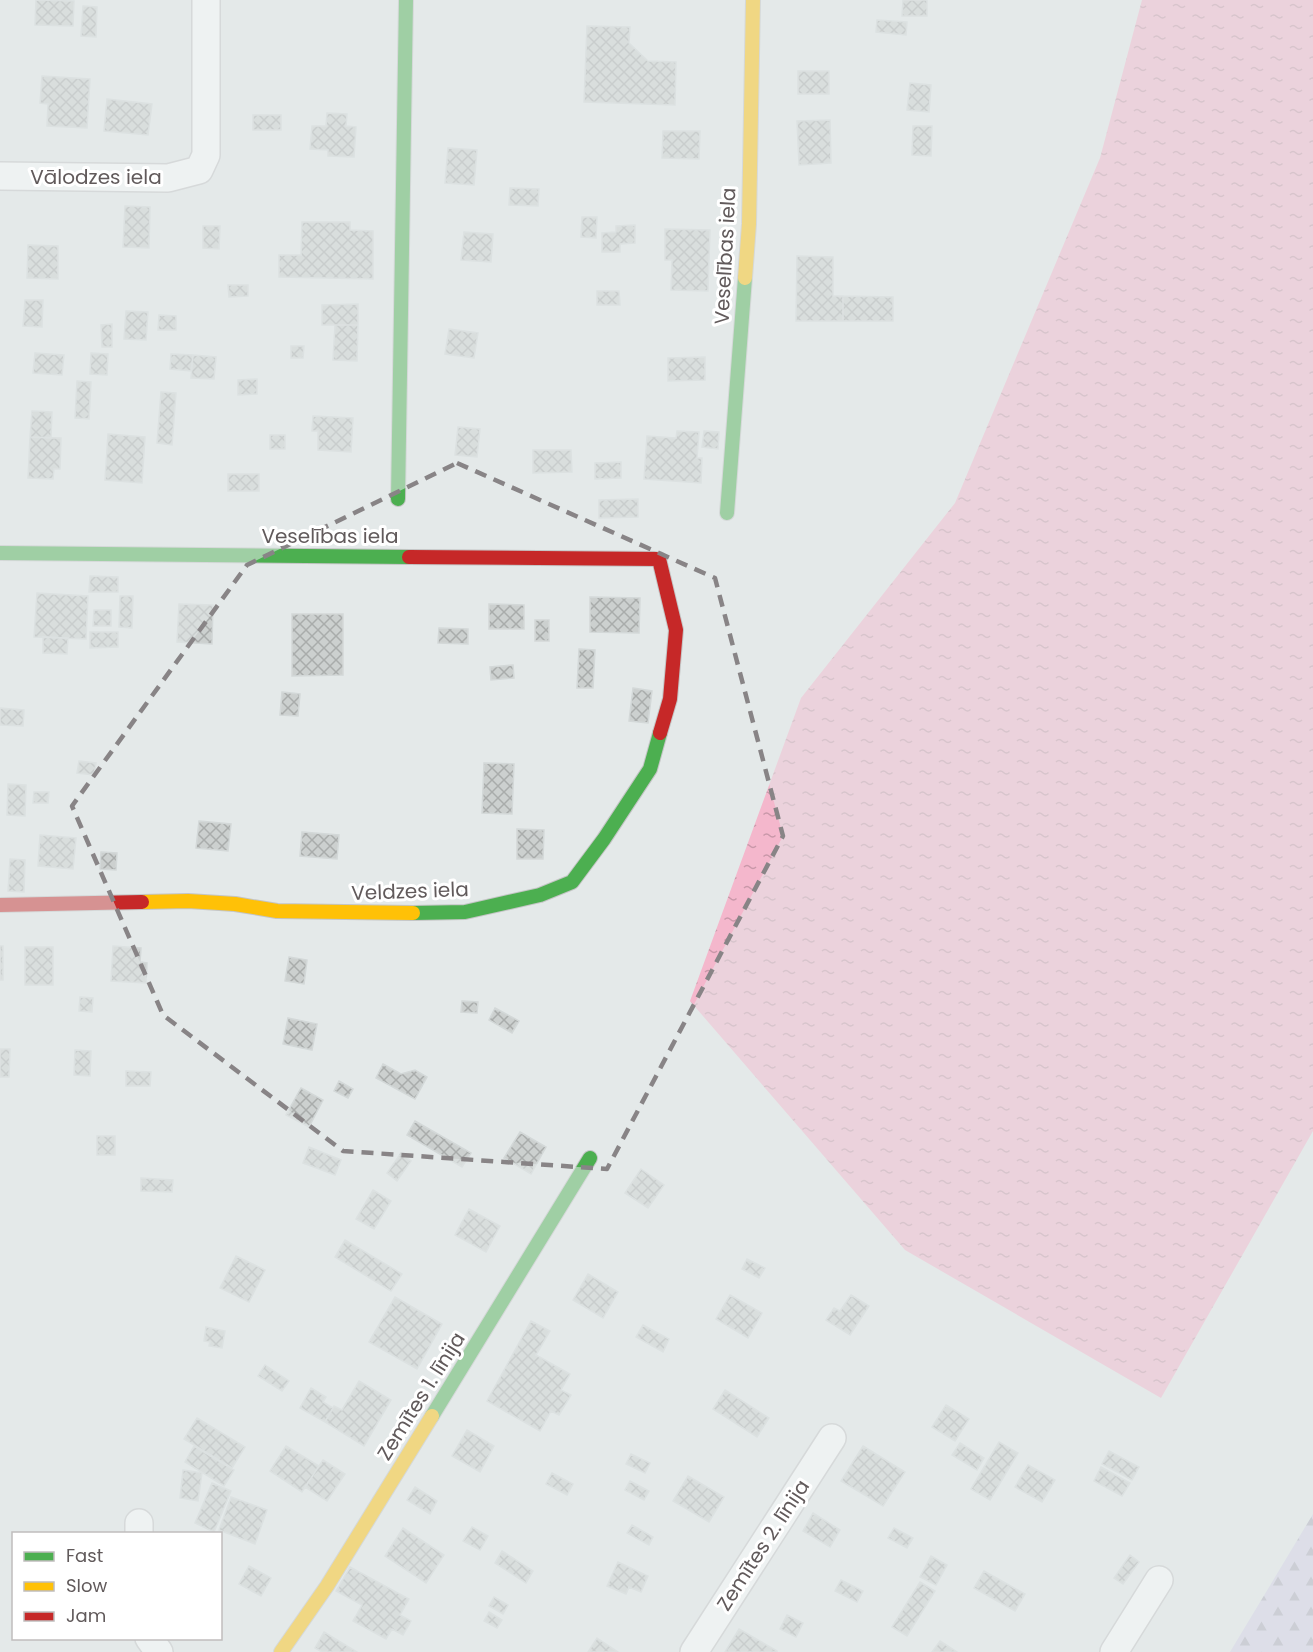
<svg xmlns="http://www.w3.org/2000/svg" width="1313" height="1652" viewBox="0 0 1313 1652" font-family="Poppins,sans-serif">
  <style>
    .forest { fill: url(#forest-firs) }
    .water { fill: url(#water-ripples) }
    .building { fill: url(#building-cross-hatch); stroke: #d3d8d8; stroke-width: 1.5 }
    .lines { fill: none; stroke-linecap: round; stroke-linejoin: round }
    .street-casing { stroke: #c6c6c7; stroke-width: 30 }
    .fast-casing { stroke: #c4c5c5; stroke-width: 16 }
    .slow-casing { stroke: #c4c5c5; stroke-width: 16 }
    .jam-casing { stroke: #c4c5c5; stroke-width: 16 }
    .street { stroke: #fbfcfc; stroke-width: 27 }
    .fast { stroke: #4caf50; stroke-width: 14 }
    .slow { stroke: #ffc107; stroke-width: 14 }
    .jam { stroke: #c62828; stroke-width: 14 }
    .marked { fill: none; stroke: #888486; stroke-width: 4.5; stroke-dasharray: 12 8; stroke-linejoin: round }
    .labels { text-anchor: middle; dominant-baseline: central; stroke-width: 6; stroke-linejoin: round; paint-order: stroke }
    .street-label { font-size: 20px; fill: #615a5b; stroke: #fff }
  </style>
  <defs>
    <pattern id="forest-firs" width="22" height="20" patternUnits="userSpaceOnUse" patternTransform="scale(1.5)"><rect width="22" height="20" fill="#d4d1e6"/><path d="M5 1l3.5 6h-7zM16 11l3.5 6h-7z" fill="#afadbd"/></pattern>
    <pattern id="water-ripples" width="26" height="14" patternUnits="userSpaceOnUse" patternTransform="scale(1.5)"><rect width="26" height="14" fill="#f4b7cc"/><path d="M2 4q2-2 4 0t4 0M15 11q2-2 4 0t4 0" fill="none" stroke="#c998a9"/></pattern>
    <pattern id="building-cross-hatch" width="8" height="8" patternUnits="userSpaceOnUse" patternTransform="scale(1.5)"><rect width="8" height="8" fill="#ccd0cf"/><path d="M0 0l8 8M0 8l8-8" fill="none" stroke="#a9acab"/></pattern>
  </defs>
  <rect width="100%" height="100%" fill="#e4e9e9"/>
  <!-- forest -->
  <path class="forest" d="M1313,1514v138h-83z"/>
  <!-- water -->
  <path class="water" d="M1142,0h171v1131l-152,267 -256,-148 -215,-249 111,-303 154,-195 145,-345z"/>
  <!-- building -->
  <path class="building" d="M36,0l38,1 -1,25 -38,-1z
    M903,0h24v16h-25z
    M83,6l14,1 -1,30 -15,-1z
    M877,20l30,2 -1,13 -30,-3z
    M587,26l43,1 -1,16 19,18 28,1 -1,43 -91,-3z
    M798,71h31v23h-31z
    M42,76l48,3 -3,49 -40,-2 1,-22 -8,-1z
    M910,83l21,2 -2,27 -22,-2z
    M107,99l45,5 -4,31 -44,-4z
    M327,113l20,1 -1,12 10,1 -2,30 -26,-1v-6l-18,-1 2,-23h14z
    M253,115h28v15h-28z
    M830,120l1,43 -32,2 -2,-44z
    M913,126h19l-1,30 -19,-1z
    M663,131h37l-1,28 -37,-1z
    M448,148l29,2 -3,35 -29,-2z
    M510,188l29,1 -1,17 -29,-1z
    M125,206l25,1 -1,41 -26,-1z
    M582,217h15l-1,21 -15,-1z
    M302,222h48v8l23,1v48l-94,-2v-22h22z
    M635,225v18l-15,1v8h-18v-19l14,-1v-6z
    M203,226h17l-1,23 -16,-1z
    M665,229l45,1 -2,61 -37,-1 1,-30h-7z
    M464,232l29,2 -2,28 -30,-2z
    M28,245l30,1v33l-31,-1z
    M797,256l36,1v39h10v25h-47z
    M228,285h20v11l-19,1z
    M597,291h22l1,14h-23z
    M843,296l50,1v24h-50z
    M25,300h18l-1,27 -19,-1z
    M358,304v21h-36v-20z
    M126,311l22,1 -2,28 -22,-1z
    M159,315l17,1v14h-18z
    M112,324v23h-10l-1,-22z
    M335,325h23l-1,36 -24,-1z
    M449,329l29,4 -4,25 -29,-4z
    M291,346h13l-1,12h-12z
    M35,353l29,2 -2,20 -29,-2z
    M91,353l17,1 -1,21 -17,-1z
    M171,354l22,1 -2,16 -21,-2z
    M193,355l23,2 -2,22 -23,-1z
    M705,357v23l-37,1v-23z
    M257,379v15l-19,1v-15z
    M77,381l14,1 -2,37 -14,-1z
    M161,392l15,1 -4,52 -15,-2z
    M32,411l20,1 -1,26 -21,-1z
    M313,416l40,2 -2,34 -33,-2v-19h-6z
    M458,427l22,2 -3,28 -22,-2z
    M677,431l22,1 -2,26h5l-1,25 -57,-4 3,-43 29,2z
    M704,431l15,1 -1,17 -16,-2z
    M108,434l37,3 -3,46 -37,-3z
    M270,435h15v14h-15z
    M30,437l31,1 -1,31h-6l-1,10 -25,-1z
    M533,450h38l1,22 -39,1z
    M621,462v16l-26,1v-16z
    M228,474h31v17h-31z
    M638,499v18l-39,1v-18z
    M90,576l28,1v15h-29z
    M37,593l51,3 -2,43 -52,-2z
    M120,596h13l-1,32 -13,-1z
    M590,597l50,1 -1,35 -49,-1z
    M179,604l34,1 -1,39 -35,-2z
    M489,604l35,1v24h-35z
    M94,610h17v16h-18z
    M292,614h51v61l-51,1z
    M535,620h14v21h-14z
    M439,628l29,1v15l-30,-1z
    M90,632h28v15l-28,1z
    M43,637l25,1 -1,16 -24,-1z
    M579,649l16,1 -2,38h-16z
    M513,665l1,13 -23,2 -1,-13z
    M633,688l19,3 -4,32 -19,-2z
    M282,692l18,2 -2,22 -18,-1z
    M0,708l24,2 -1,16 -23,-1z
    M79,761l17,2 -2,12 -17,-2z
    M484,763l30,1 -2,50 -30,-1z
    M8,784l18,1 -1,31 -18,-1z
    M34,792h15l-1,11h-15z
    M199,821l32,3 -3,27 -32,-3z
    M517,829l27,1 -1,29h-26z
    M302,832l37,3 -2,24 -37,-3z
    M40,835l36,3 -3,31 -35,-3z
    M101,852l16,1 -1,17 -16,-1z
    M10,859l15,1 -1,32 -16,-1z
    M0,946h3v34h-3z
    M113,946l28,2 -1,14 7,1 -1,20 -35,-2z
    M25,947h28v38h-28z
    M289,957l18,3 -3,24 -19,-3z
    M80,997l13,1 -1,14 -13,-1z
    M462,1001l16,1 -1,11 -16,-1z
    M495,1008l24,13 -7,12 -23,-13z
    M288,1018l29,6 -5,26 -29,-6z
    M0,1049h10l-1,28h-9z
    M75,1050l16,1 -1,25 -16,-1z
    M383,1064l18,10 14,-4 12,7 -12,22 -39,-21z
    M126,1071l25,1 -1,14h-24z
    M339,1081l14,8 -5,9 -14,-7z
    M301,1088l22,12 -14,27 -23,-12z
    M415,1121l56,32 -9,14 -55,-32z
    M520,1132l26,15 -15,27 -27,-16z
    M97,1136h18v19h-18z
    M309,1147l32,13 -6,15 -32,-12z
    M401,1153l10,8 -14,20 -10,-8z
    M641,1169l23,16 -16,23 -23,-15z
    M141,1178l32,2 -1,12 -31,-1z
    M373,1190l18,11 -17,28 -18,-10z
    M469,1209l31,17 -14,26 -31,-17z
    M345,1240l57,34 -11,17 -56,-34z
    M236,1256l29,14 -16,32 -29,-14z
    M747,1259l18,9 -6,10 -17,-9z
    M588,1274l30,18 -15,26 -30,-18z
    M730,1295l32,18 -14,25 -32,-19z
    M851,1295l18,11 -19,29 -24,-15 8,-12 6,3z
    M395,1297l47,27 -25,45 -48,-27z
    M531,1321l19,10 -14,24 34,19 -9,16 10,5 -12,20 -8,-4 -11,20 -53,-30z
    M643,1325l26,14 -6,13 -27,-15z
    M206,1327l19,4 -3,17 -13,-2 1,-4 -6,-1z
    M265,1365l24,16 -7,10 -24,-15z
    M359,1381l32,19 -27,46 -39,-24 9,-16 8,4z
    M311,1388l15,9 -3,5 10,6 -8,14 -25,-14z
    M725,1390l44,28 -12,19 -44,-28z
    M946,1405l23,14 -14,22 -23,-14z
    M197,1418l48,29 -13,21 -48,-29z
    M467,1430l27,16 -14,26 -28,-16z
    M999,1442l19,11 -28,47 -19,-11z
    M960,1443l24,15 -7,12 -25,-15z
    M194,1446l40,24 -10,16 -39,-24z
    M286,1446l33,20 -17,26 -32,-21z
    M863,1446l42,26 -22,34 -42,-25z
    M1109,1451l30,16 -7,13 -30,-16z
    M631,1454l19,9 -5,10 -19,-9z
    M323,1460l22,14 -18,27 -22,-14z
    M1028,1465l27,15 -13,22 -27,-15z
    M1101,1467l29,16 -8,13 -28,-15z
    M183,1470l19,3 -4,28 -18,-3z
    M552,1473l21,11 -6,11 -21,-11z
    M688,1476l36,21 -15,25 -36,-21z
    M630,1481l19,10 -5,9 -19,-10z
    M212,1483l19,8 -17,41 -19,-9z
    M415,1487l22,14 -7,13 -23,-14z
    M231,1497l36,13 -12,34 -36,-14z
    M813,1513l27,17 -10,17 -27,-16z
    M632,1525l21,12 -4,8 -22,-12z
    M472,1527l16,9 -8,14 -17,-9z
    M403,1528l41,27 -18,28 -41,-27z
    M894,1528l19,10 -6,10 -19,-10z
    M502,1551l31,20 -7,12 -31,-20z
    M1130,1555l9,7 -16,22 -9,-6z
    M931,1556l16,9 -11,20 -16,-8z
    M618,1562l30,14 -7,16 -12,-5 -3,7 -19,-8z
    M249,1566l22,12 -10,18 -22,-12z
    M350,1567l59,32 -9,16 11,6 -8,14 -11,-6 -6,10 -33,-18 9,-16 -26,-14z
    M984,1571l41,23 -10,17 -41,-23z
    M841,1580l22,11 -6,11 -22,-11z
    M920,1582l15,9 -28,45 -15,-9z
    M494,1597l14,8 -5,9 -14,-8z
    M489,1612l13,8 -5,8 -13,-7z
    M787,1615l16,8 -7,14 -16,-8z
    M739,1629l38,22v1h-52z
    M324,1632l33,20h-35l-7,-4z
    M597,1638l21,14h-30z
    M940,1641l17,11h-25z"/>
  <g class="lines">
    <defs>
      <path id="street" d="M0,176l168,2 31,-8 7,-15v-155
        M139,1523v11
        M149,1638l10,14
        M694,1652l138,-214
        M1114,1652l45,-72"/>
      <path id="fast" d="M398,499l8,-499
        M727,513l18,-235
        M0,553l409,4
        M413,913l52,-1 75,-17 32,-13 32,-43 46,-70 10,-36
        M432,1416l158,-258"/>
      <path id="slow" d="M745,278l4,-54 4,-224
        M142,902l46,-1 47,3 42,7 136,2
        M281,1652l46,-66 105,-170"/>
      <path id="jam" d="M409,557l250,2 17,71 -6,69 -10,34
        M0,905l142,-3"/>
    </defs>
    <!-- street casing -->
    <use href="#street" class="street-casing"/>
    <!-- fast casing -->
    <use href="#fast" class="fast-casing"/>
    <!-- slow casing -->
    <use href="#slow" class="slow-casing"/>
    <!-- jam casing -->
    <use href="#jam" class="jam-casing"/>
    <!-- street -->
    <use href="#street" class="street"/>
    <!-- fast -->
    <use href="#fast" class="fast"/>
    <!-- slow -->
    <use href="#slow" class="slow"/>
    <!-- jam -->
    <use href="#jam" class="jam"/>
  </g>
  <!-- marked area -->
  <path d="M0 0H1313V1652H0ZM457,463l258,115 68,258 -176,333 -264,-18 -180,-136 -91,-209 175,-241z" fill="#e4e9e9" fill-opacity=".55" fill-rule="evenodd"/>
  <path class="marked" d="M457,463l258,115 68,258 -176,333 -264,-18 -180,-136 -91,-209 175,-241z"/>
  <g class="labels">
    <!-- street labels -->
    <g class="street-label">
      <text x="96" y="177">Vālodzes iela</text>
      <text transform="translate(725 256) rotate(-87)">Veselības iela</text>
      <text x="330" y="536">Veselības iela</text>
      <text transform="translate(410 891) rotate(-2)">Veldzes iela</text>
      <text transform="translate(421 1396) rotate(-58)">Zemītes 1. līnija</text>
      <text transform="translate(763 1545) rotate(-57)">Zemītes 2. līnija</text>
    </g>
  </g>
  <!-- legend -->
  <rect x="12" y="1532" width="210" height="108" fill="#ffffff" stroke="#c0bdbd" stroke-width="1.5"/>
  <rect x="24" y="1552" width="30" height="9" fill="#4caf50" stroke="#c0bdbd" stroke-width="1.5"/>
  <text x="66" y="1562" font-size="18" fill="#615a5b">Fast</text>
  <rect x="24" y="1582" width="30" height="9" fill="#ffc107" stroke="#c0bdbd" stroke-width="1.5"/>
  <text x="66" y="1592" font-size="18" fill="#615a5b">Slow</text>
  <rect x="24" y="1612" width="30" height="9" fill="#c62828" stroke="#c0bdbd" stroke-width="1.5"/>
  <text x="66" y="1622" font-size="18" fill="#615a5b">Jam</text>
</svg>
